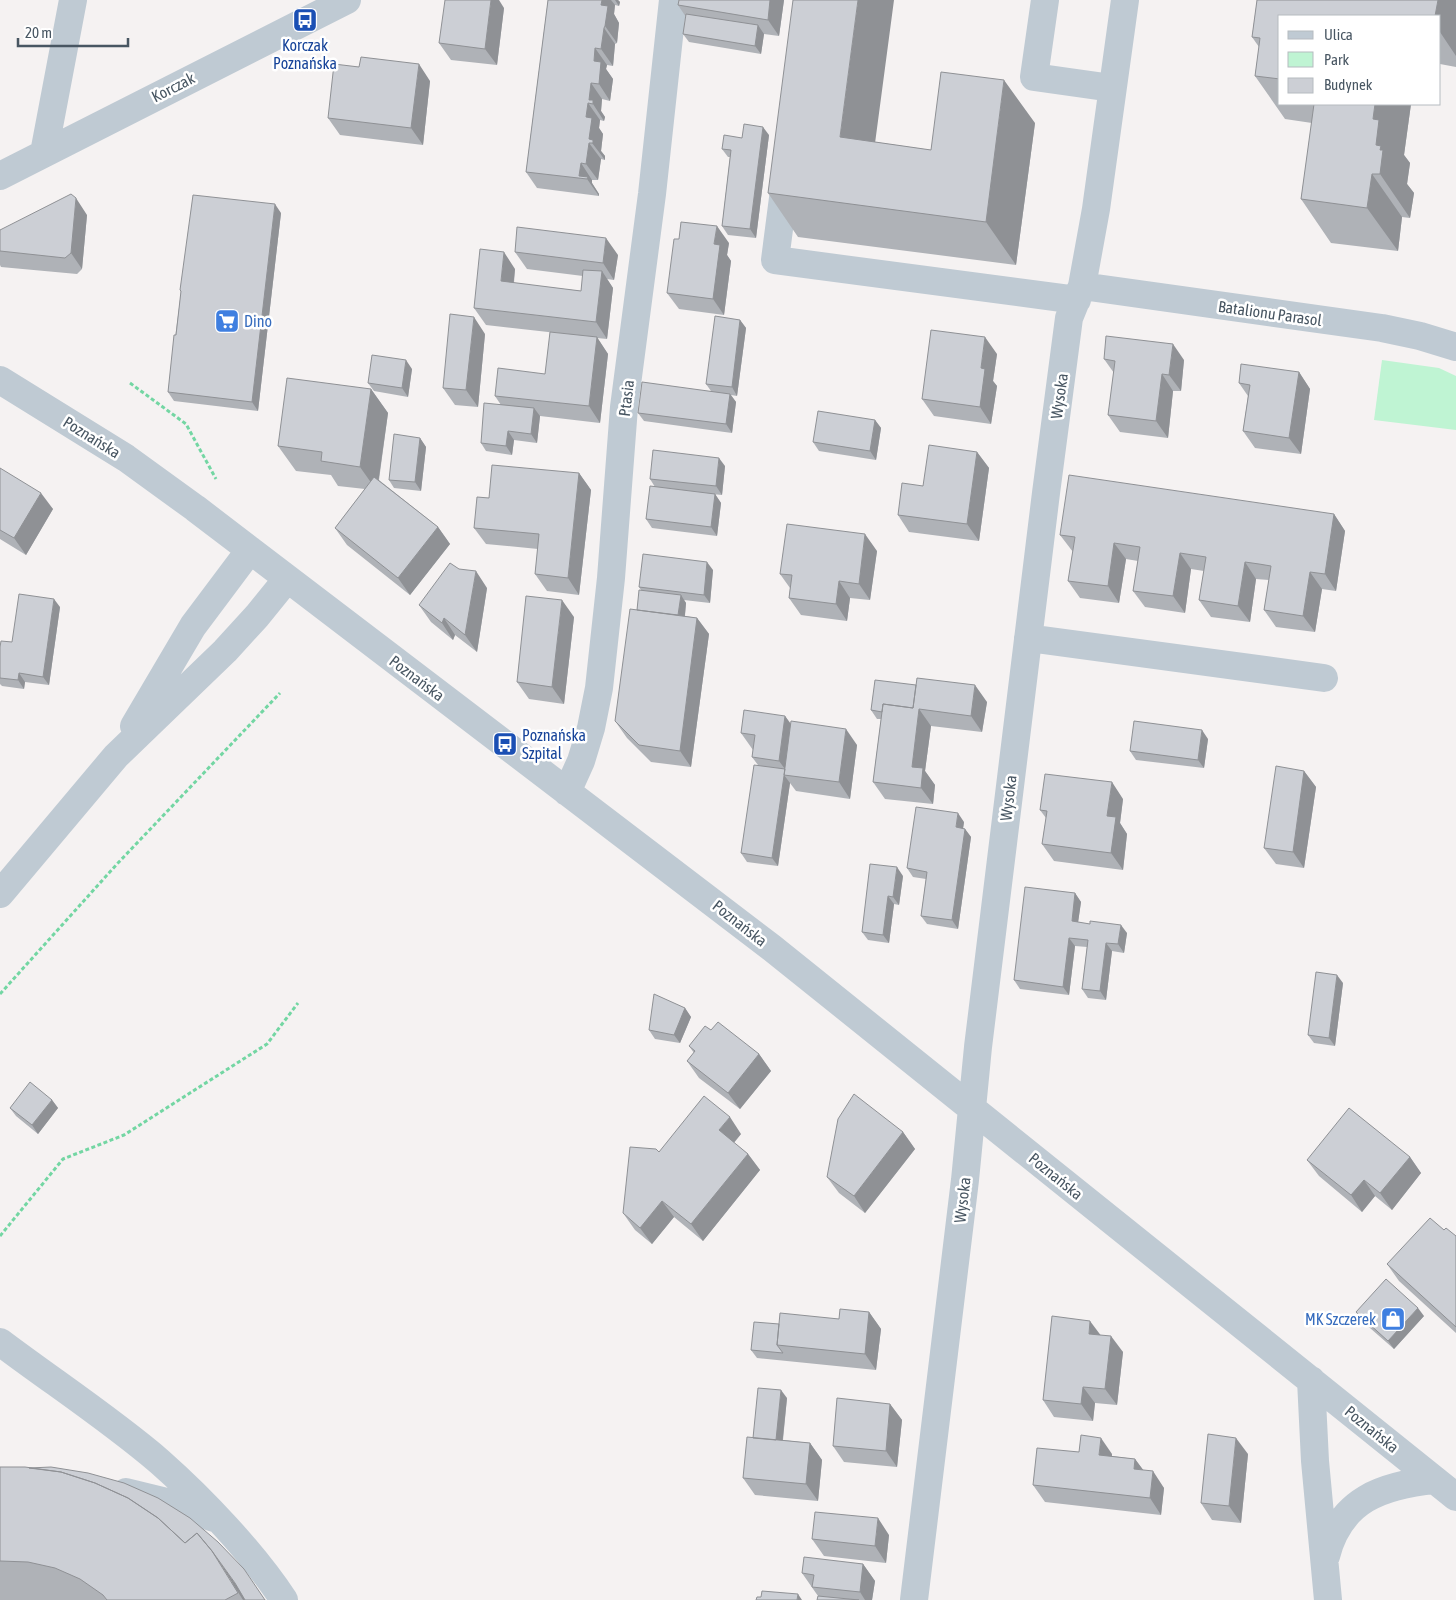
<svg xmlns="http://www.w3.org/2000/svg" width="1456" height="1600" viewBox="0 0 1456 1600" font-family="'Asap Condensed',sans-serif">
  <style>
    .green { fill: #bff4d3 }
    .lines { fill: none; stroke-linecap: round; stroke-linejoin: round }
    .path { stroke: #73d6a3; stroke-width: 3; stroke-dasharray: 4 2.5; stroke-linecap: butt }
    .minor { stroke: #bfcad3; stroke-width: 28 }
    .wall { fill: #afb2b7 }
    .shaded-wall { fill: #8f9195 }
    .building { fill: #cccfd5; stroke: #8f9195 }
    .labels { text-anchor: middle; dominant-baseline: central; stroke-width: 5; stroke-linejoin: round; paint-order: stroke }
    .transit-label { font-size: 16px; fill: #164399; stroke: #fff }
    .street-label { font-size: 16px; fill: #485662; stroke: #fff }
    .shop-label { font-size: 16px; fill: #366cbe; stroke: #fff; text-anchor: start }
  </style>
  <rect width="100%" height="100%" fill="#f5f2f2"/>
  <!-- green -->
  <path class="green" d="M1382,360l57,8 17,8v54l-82,-10z"/>
  <g class="lines">
    <!-- path -->
    <path class="path" d="M130,383l56,41 30,55
      M0,994l117,-130 163,-171
      M0,1236l63,-77 61,-24 143,-91 31,-41"/>
    <!-- minor -->
    <path class="minor" d="M1045,0l-11,77 78,11
      M44,153l29,-153
      M786,175l-11,85 302,40
      M0,176l347,-176
      M1082,286l300,42 38,8 36,11
      M0,380l126,78 69,50 577,440 684,549
      M1028,638l296,40
      M134,726l59,-100 57,-76
      M567,792l14,-31 10,-33 8,-40 12,-110 13,-171 28,-213 21,-194
      M0,894l116,-138 109,-105 32,-35 30,-37
      M0,1342c53,40 110,77 160,120 43,38 93,91 124,138
      M1311,1380l4,81 13,139
      M126,1492l41,10 47,16
      M1326,1556c14,-56 56,-71 109,-76
      M914,1600l51,-420 13,-133 68,-554 23,-175 13,-32 14,-77 29,-209"/>
  </g>
  <!-- wall -->
  <path class="wall" d="M548,0h70l2,2 -1,4 -4,-1 -1,9 5,9 -2,20 -2,1 -2,22 -6,-1 -1,4 7,10 -3,22 -8,-2 -1,12 4,6 -1,4 -4,-1 -1,8 4,6 -2,17 4,5v4l-4,-1 -3,21h-6v3l7,11v2l-62,-8 -11,-16z
    M679,0h105l-5,36 -15,-2 -3,20 -72,-12 -6,-8 3,-17 -8,-12z
    M1257,0h199v67l-16,-3v-48h-160v88h131l-7,51 6,8 -3,21 7,9 -4,25 -8,-1 -4,34 -67,-8 -30,-44 11,-76 -27,-4 -30,-43 4,-29 -7,-10z
    M504,8l-7,57 -46,-5 -12,-17z
    M430,81l-7,64 -83,-10 -12,-17z
    M1035,123l-19,142 -218,-28 -30,-44 107,-51 56,8z
    M769,135l-13,103 -28,-3 -6,-9 8,-69h-2l-6,-8z
    M281,213l-23,198 -84,-10 -6,-9 13,-100 -1,-2z
    M87,215l-5,54 -5,5 -76,-7 -1,-2v-35z
    M729,243l-2,12 4,6 -7,54 -45,-6 -12,-16z
    M515,252l103,3 -4,25 -7,-1 6,9 -6,51 -10,-1 11,16 -8,69 -60,-7 -3,27 -23,-3 -2,15 -26,-4 -5,-8 20,-38 -6,-9 50,-22 21,-40 -80,-9 -12,-17 41,-39 -1,14 67,8 2,-15 -56,-7z
    M740,320l6,8 -9,68 -6,-1 5,7 -4,31 -88,-12 -6,-8 73,-22 -5,-7z
    M485,334l-7,73 -23,-2 -12,-17z
    M997,354l-4,27 4,5 -6,38 -57,-8 -12,-17z
    M1104,359l80,1 -3,31h-8l-5,47 -48,-6 -12,-17 6,-42z
    M412,369l-4,28 -34,-6 -6,-8z
    M1299,372l11,17 -9,65 -46,-6 -12,-17 5,-35 -9,-13z
    M371,389l17,24 -9,67 59,47 12,17 -40,51 -63,-50 -12,-17 30,-39 -27,-3 -7,-11 -35,-4 -18,-25z
    M875,420l6,8 -5,32 -57,-9 -6,-9z
    M420,438l6,9 -5,44 -27,-3 -5,-8z
    M977,452l12,16 -10,73 -70,-9 -11,-17 25,-29z
    M725,466l-3,29 -20,-2 13,1 6,9 -4,33 -65,-8 -6,-9 9,-32 -5,-8z
    M0,468l53,41 -27,46 -26,-16z
    M579,473l12,17 -12,105 -32,-4 -12,-17 3,-25 -52,-5 -12,-16 15,-30z
    M1334,514l11,17 -9,60 -14,-2 -7,43 -39,-5 -12,-17 5,-30 -13,-1 -6,43 -39,-5 -12,-17 5,-29 -13,-2 -6,44 -40,-6 -12,-16 5,-30 -12,-2 -7,44 -39,-5 -12,-17 5,-29 -13,-17z
    M877,551l-7,49 -20,-2 -3,23 -46,-6 -12,-17 1,-10 -10,-14z
    M713,570l-3,33 -26,-3 2,3 -1,13 12,2 12,16 -18,133 -40,-5 -24,-24 -12,-17 26,-131 -2,-3z
    M487,588l-10,64 -22,-17 -2,5 -22,-18 -12,-17z
    M60,607l-11,78 -24,-3 -1,7 -22,-3 -2,-2v-37l12,-5z
    M574,617l-10,87 -35,-5 -12,-17z
    M916,685l71,17 -5,30 -51,-6 -6,45 10,14 -2,19 -48,-5 -12,-17 8,-63h-4l-6,-9z
    M785,716l6,8 66,21 -7,54 -54,-8 -6,-8 -12,83 -31,-4 -6,-9 17,-88 -6,-8 1,-7 -12,-17z
    M1208,739l-4,29 -68,-8 -6,-9z
    M1304,771l12,16 -12,81 -28,-4 -12,-16z
    M1123,799l-3,24 7,11 -4,36 -69,-9 -12,-17 4,-26 -6,-8z
    M964,822l-1,6 2,1 6,8 -13,92 -31,-5 -6,-8 5,-37 -13,-2 -6,-9z
    M903,876l-4,29 -5,-1 -5,39 -21,-3 -6,-8z
    M1075,893l6,9 -3,20 49,11 -3,20 -12,-2 -6,49 -18,-2 -6,-9 5,-42 -12,-1 -6,49 -49,-6 -6,-9z
    M1343,983l-8,63 -21,-3 -6,-8z
    M685,1008l6,9 -11,26 -25,-4 -6,-9z
    M711,1030l48,24 12,17 -31,38 -41,-31 -12,-17 7,-8 -5,-7z
    M52,1100l6,8 -20,26 -22,-18 -6,-8z
    M903,1132l12,17 -50,64 -26,-20 -12,-16z
    M741,1134l-7,9 14,11 12,16 -57,71 -29,-24 -22,27 -17,-14 -12,-17 36,-61z
    M1410,1157l11,16 -29,37 -17,-14 -13,16 -43,-36 -12,-16z
    M1444,1230l12,6v97l-57,-52 -12,-17z
    M869,1312l12,17 -5,41 -119,-12 -6,-8 28,-26 60,-5z
    M1356,1312l68,4 -30,33 -32,-28z
    M1100,1335l23,17 -6,53 -22,-2 -2,18 -39,-4 -11,-17z
    M787,1398l-4,42 27,3 12,17 -4,41 -63,-6 -12,-17 10,-40z
    M890,1404l12,16 -5,47 -53,-5 -11,-16z
    M1112,1454v2l23,3 8,11 21,18 -3,27 -116,-13 -12,-17z
    M1248,1454l-7,69 -29,-3 -11,-17z
    M0,1467l266,133h-266z
    M889,1535l-3,28 -62,-7 -12,-17z
    M863,1564l12,17 -3,19h-55l1,-4 -16,-23z"/>
  <!-- shaded-wall -->
  <path class="shaded-wall" d="M491,0h8l5,8 -7,57 -12,-16z
    M602,0h9l4,5 -1,9 5,9 -2,20 -12,-17 -4,-21z
    M615,0h3l2,2 -1,4z
    M770,0h14l-5,36 -11,-16z
    M858,0h36l-24,181 -30,-44z
    M1438,0h18v56l-16,-24v-16h-5z
    M758,25l6,9 -3,20 -6,-8z
    M604,28l11,16 -2,22 -12,-17z
    M595,48l12,17 -1,4 7,10 -3,22 -11,-17 -5,-23z
    M419,64l11,17 -7,64 -12,-17z
    M1004,80l31,43 -19,142 -30,-43z
    M591,83l11,16 -1,12 4,6 -1,4 -11,-17 -4,-4z
    M588,103l12,17 -1,8 4,6 -2,17 4,5v4l-16,-21 -3,-22z
    M1375,104h36l-7,51 6,8 -3,21 7,9 -4,25 -30,-44 -7,-55z
    M763,127l6,8 -13,103 -6,-9z
    M589,143l12,16 -3,21 -12,-16z
    M581,163l11,17v3l7,11v2l-12,-17 -8,-3z
    M1372,174l30,43 -4,34 -31,-43z
    M76,198l11,17 -5,54 -11,-16z
    M275,204l6,9 -23,198 -6,-9z
    M717,226l12,17 -2,12 4,6 -7,54 -11,-16 1,-55z
    M606,238l12,17 -4,25 -11,-17z
    M504,252l11,17 -3,29 -11,-17z
    M602,271l11,17 -6,51 -11,-17z
    M474,317l11,17 -7,73 -12,-17z
    M740,320l6,8 -9,68 -5,-9z
    M597,337l11,17 -8,69 -11,-17z
    M985,337l12,17 -4,27 4,5 -6,38 -11,-17 1,-39z
    M1173,344l11,16 -3,31 -12,-16z
    M406,360l6,9 -4,28 -6,-9z
    M1299,372l11,17 -9,65 -12,-16z
    M1162,374l11,17 -5,47 -12,-17z
    M371,389l17,24 -11,78 -17,-24z
    M730,394l6,8 -4,31 -6,-9z
    M534,408l6,8 -3,27 -6,-9z
    M875,420l6,8 -5,32 -6,-9z
    M508,431l6,9 -2,15 -6,-9z
    M420,438l6,9 -5,44 -6,-9z
    M977,452l12,16 -10,73 -12,-17z
    M719,458l6,8 -3,29 -6,-9z
    M579,473l12,17 -12,105 -11,-17z
    M41,493l12,16 -27,46 -12,-17z
    M715,494l6,9 -4,33 -6,-9z
    M1334,514l11,17 -9,60 -11,-17z
    M438,527l12,17 -40,51 -12,-17z
    M865,534l12,17 -7,49 -11,-16z
    M1114,543l12,16 -7,44 -11,-17z
    M1180,553l11,16 -6,44 -12,-17z
    M707,562l6,8 -3,33 -6,-8z
    M1245,562l11,17 -6,43 -12,-16z
    M476,571l11,17 -10,64 -12,-17z
    M1310,572l12,17 -7,43 -12,-16z
    M839,581l11,17 -3,23 -11,-17z
    M681,595l5,8 -2,21 -6,-8z
    M54,599l6,8 -11,78 -6,-8z
    M562,600l12,17 -10,87 -12,-17z
    M444,618l11,17 -2,5 -11,-17z
    M697,618l12,16 -18,133 -11,-16z
    M19,673l6,9 -1,7 -6,-9z
    M975,685l12,17 -5,30 -11,-16z
    M919,709l12,17 -6,45 10,14 -2,19 -12,-16 -9,-21z
    M785,716l12,17 -13,42 6,8 -12,83 -6,-8 13,-89 -6,-8z
    M846,729l11,16 -7,54 -11,-17z
    M1202,730l6,9 -4,29 -6,-8z
    M1304,771l12,16 -12,81 -11,-16z
    M1112,782l11,17 -3,24 7,11 -4,36 -12,-17 -4,-37z
    M958,813l6,9 -2,14 -6,-9z
    M965,829l6,8 -13,92 -6,-9z
    M897,867l6,9 -4,29 -6,-8z
    M1075,893l6,9 -4,28 -5,-9z
    M888,896l6,8 -5,39 -6,-8z
    M1121,925l6,8 -3,20 -6,-9z
    M1069,938l6,8 -6,49 -6,-8z
    M1106,943l6,8 -6,49 -6,-9z
    M1337,975l6,8 -8,63 -6,-8z
    M685,1008l6,9 -11,26 -6,-8z
    M759,1054l12,17 -31,38 -12,-16z
    M52,1100l6,8 -20,26 -6,-9z
    M730,1117l11,17 -11,13 -11,-17z
    M903,1132l12,17 -50,64 -11,-17z
    M748,1154l12,16 -57,71 -12,-17z
    M1410,1157l11,16 -29,37 -12,-17z
    M1364,1180l11,16 -13,16 -11,-17z
    M662,1201l12,16 -22,27 -12,-16z
    M1418,1308l6,8 -30,33 -6,-8z
    M869,1312l12,17 -5,41 -11,-16z
    M1090,1321l12,16 -13,-3z
    M1111,1336l12,16 -6,53 -12,-16z
    M1083,1387l12,16 -2,18 -12,-17z
    M781,1390l6,8 -6,58 -6,-9z
    M890,1404l12,16 -5,47 -11,-16z
    M1101,1438l11,16 -2,17 -11,-16z
    M1236,1438l12,16 -7,69 -12,-17z
    M810,1443l12,17 -4,41 -12,-17z
    M1135,1459l12,16 -13,-6z
    M1153,1471l11,17 -3,27 -11,-17z
    M878,1518l11,17 -3,28 -11,-17z
    M212,1551l35,49h-4z
    M863,1564l12,17 -3,19h-7l-5,-8z
    M798,1594l4,6h-5z"/>
  <!-- building -->
  <path class="building" d="M445,0h46l-6,49 -46,-6z
    M548,0h54l-1,5 7,1 -3,20 -1,2 -3,21 -6,-1 -1,13 7,1 -2,22 -8,-1 -2,17h4v4l-5,-1 -2,14 6,1 -3,21 4,1v3h-4l-3,21 -5,-1 -2,13 9,1 -1,2 -61,-7z
    M679,0h91l-2,20 -90,-15z
    M793,0h65l-18,137 91,13 10,-78 63,8 -18,142 -218,-29z
    M1257,0h181l-3,16h-155v63l-25,-3 5,-38 -8,-1z
    M686,14l72,11 -3,21 -72,-12z
    M361,57l58,7 -8,64 -83,-10 6,-54 25,3z
    M1314,104h61l-2,15 6,1 -3,25 5,1 -1,4h3l-3,24h-8l-5,34 -66,-9z
    M744,124l19,3 -13,102 -28,-3 9,-76 -9,-1 2,-14 18,3z
    M71,194l5,4 -5,55 -6,5 -65,-7v-21z
    M193,195l82,9 -23,198 -84,-10 6,-57h2l5,-44 -1,-1z
    M681,222l36,4 -3,18 6,1 -7,54 -46,-6 7,-54h5z
    M517,227l89,11 -3,25 -88,-11z
    M480,249l24,3 -3,29 80,10 2,-21 19,1 -6,51 -122,-14z
    M450,314l24,3 -8,73 -23,-2z
    M715,316l25,4 -8,67 -26,-3z
    M931,330l54,7 -4,31 4,1 -5,38 -58,-8z
    M550,332l47,5 -8,69 -94,-10 3,-28 47,6z
    M1106,336l67,8 -4,31 -7,-1 -6,47 -48,-6 7,-54 -11,-2z
    M372,355l34,5 -4,28 -34,-5z
    M1241,364l58,8 -10,66 -46,-7 7,-46 -11,-2z
    M287,378l84,11 -11,78 -39,-6 1,-9 -44,-6z
    M642,382l88,12 -4,30 -88,-11z
    M484,403l50,5 -3,26 -23,-3 -2,15 -25,-3z
    M818,411l57,9 -5,31 -57,-9z
    M394,434l26,4 -5,44 -26,-2z
    M929,445l48,7 -10,72 -69,-9 4,-32 21,3z
    M653,450l66,8 -3,28 -66,-7z
    M492,465l87,8 -11,105 -33,-4 4,-40 -65,-6 3,-31 12,1z
    M0,468l41,25 -27,45 -14,-8z
    M1069,475l265,39 -9,60 -15,-2 -7,44 -39,-6 7,-44 -12,-2 -14,-2 -7,44 -39,-6 7,-43 -26,-4 -7,43 -40,-5 7,-44 -26,-4 -6,43 -40,-5 7,-44 -15,-2z
    M374,477l64,50 -40,51 -63,-50z
    M650,486l65,8 -4,33 -65,-8z
    M787,524l78,10 -6,50 -20,-3 -3,23 -47,-6 3,-23 -12,-1z
    M643,554l64,8 -3,33 -65,-8z
    M450,563l9,6 17,2 -11,64 -21,-17 -2,5 -23,-18z
    M639,590l42,5 -3,20 -41,-5z
    M19,594l35,5 -11,78 -24,-4 -1,7 -18,-2v-31l1,-6 11,1z
    M526,596l36,4 -10,87 -35,-5z
    M630,609l67,9 -17,133 -41,-6 -24,-24z
    M917,678l58,7 -4,31 -52,-7 -7,58 11,1 -2,20 -48,-6 10,-78 30,4z
    M875,680l41,5 -3,23 -30,-4 -1,8 -11,-2z
    M744,710l41,6 -6,45 -27,-4 3,-22 -14,-2z
    M791,721l55,8 -7,53 -55,-7z
    M1134,721l68,9 -4,30 -68,-9z
    M754,765l31,4 -13,89 -31,-5z
    M1276,766l28,5 -11,81 -29,-4z
    M1045,774l67,8 -5,34 9,1 -5,36 -69,-9 5,-33 -7,-1z
    M916,807l42,6 -2,14 9,2 -13,91 -31,-4 6,-44 -20,-4z
    M870,864l27,3 -4,30 -5,-1 -5,39 -21,-3z
    M1025,887l50,6 -3,28 18,3v-3l31,4 -3,19 -12,-1 -6,48 -18,-2 6,-49 -19,-2 -6,49 -49,-7z
    M1316,972l21,3 -8,63 -21,-3z
    M654,994l31,14 -11,27 -25,-5z
    M718,1022l41,32 -31,39 -41,-32 8,-10 -6,-5 16,-20 6,4z
    M30,1082l22,18 -20,25 -22,-17z
    M854,1094l49,38 -49,64 -27,-19 11,-58z
    M704,1096l26,21 -11,13 29,24 -57,70 -29,-23 -22,27 -17,-15 7,-66 26,2 3,3z
    M1349,1108l61,49 -30,36 -16,-13 -13,15 -44,-35z
    M1430,1218l14,12 2,-2 10,8v91l-69,-63z
    M1386,1279l32,29 -30,33 -32,-29z
    M840,1309l29,3 -4,42 -88,-9 3,-32 59,6z
    M1052,1316l38,5 -1,13 22,2 -6,53 -22,-2 -2,17 -38,-4z
    M754,1322l25,2 -2,21 6,8 -32,-3z
    M758,1388l23,2 -5,50 -23,-2z
    M837,1398l53,6 -4,47 -53,-5z
    M1208,1434l28,4 -7,68 -28,-3z
    M1081,1435l20,3 -2,17 36,4 -1,10 19,2 -3,27 -117,-13 4,-37 42,4z
    M747,1437l63,6 -4,41 -63,-6z
    M0,1467h25l36,5 34,11 33,15 30,20 27,25 12,-10 15,18 26,42 -13,7h-118l-4,-5 -23,-16 -25,-11 -27,-6 -28,-1z
    M51,1467l37,6 36,10 34,15 32,20 28,24 26,27 21,31h-20l-10,-17 -23,-32 -15,-18 -12,10 -27,-25 -30,-20 -33,-15 -34,-11 -32,-4z
    M815,1512l63,6 -3,28 -63,-7z
    M804,1557l59,7 -3,28 -48,-5 2,-12 -12,-2z
    M762,1591l36,3 -1,6h-41l1,-3h4z
    M818,1596l41,4h-42z"/>
  <!-- icons -->
  <defs>
    <symbol id="bus-square" viewBox="-11 -11 22 22"><rect x="-9" y="-9" width="18" height="18" rx="4" fill="#1a4fb4" stroke="#fff"/><path d="M-5-6H5V4H4V6H2V4H-2V6H-4V4H-5ZM-3.5-4V0h7V-4ZM-3.5 1.2v1.5H-2V1.2ZM2 1.2v1.5H3.5V1.2Z" fill="#fff"/></symbol>
    <symbol id="supermarket-square" viewBox="-11 -11 22 22"><rect x="-9" y="-9" width="18" height="18" rx="4" fill="#3f7fe0" stroke="#fff"/><path d="M-6-5.5h2.5l.6 2H6L4.5 2H-2.5L-4.4-4H-6ZM-1.5 3.2a1.3 1.3 0 1 0 .1 0ZM3 3.2a1.3 1.3 0 1 0 .1 0Z" fill="#fff"/></symbol>
    <symbol id="shop-square" viewBox="-11 -11 22 22"><rect x="-9" y="-9" width="18" height="18" rx="4" fill="#3f7fe0" stroke="#fff"/><path d="M-5-2.5h2.3a2.7 3.5 0 0 1 5.4 0H5L5.5 6h-11ZM-1.5-2.5h3a1.5 2.3 0 0 0-3 0Z" fill="#fff"/></symbol>
  </defs>
  <g fill-rule="evenodd">
    <use href="#bus-square" x="291" y="6" width="28" height="28"/>
    <use href="#supermarket-square" x="213" y="307" width="28" height="28"/>
    <use href="#bus-square" x="491" y="730" width="28" height="28"/>
    <use href="#shop-square" x="1379" y="1305" width="28" height="28"/>
  </g>
  <g class="labels">
    <!-- transit labels -->
    <g class="transit-label">
      <text x="305" y="45">Korczak<tspan x="305" dy="18">Poznańska</tspan></text>
      <text x="522" y="735" text-anchor="start">Poznańska<tspan x="522" dy="18">Szpital</tspan></text>
    </g>
    <!-- street labels -->
    <g class="street-label">
      <text transform="translate(173 87) rotate(-27)">Korczak</text>
      <text transform="translate(1270 313) rotate(8)">Batalionu Parasol</text>
      <text transform="translate(1059 396) rotate(-82)">Wysoka</text>
      <text transform="translate(626 398) rotate(-83)">Ptasia</text>
      <text transform="translate(92 437) rotate(32)">Poznańska</text>
      <text transform="translate(417 678) rotate(37)">Poznańska</text>
      <text transform="translate(1008 798) rotate(-83)">Wysoka</text>
      <text transform="translate(740 923) rotate(38)">Poznańska</text>
      <text transform="translate(1056 1176) rotate(39)">Poznańska</text>
      <text transform="translate(962 1200) rotate(-83)">Wysoka</text>
      <text transform="translate(1372 1429) rotate(39)">Poznańska</text>
    </g>
    <!-- shop labels -->
    <g class="shop-label">
      <text x="244" y="321">Dino</text>
      <text x="1376" y="1319" text-anchor="end">MK Szczerek</text>
    </g>
  </g>
  <!-- legend -->
  <rect x="1278" y="15" width="162" height="90" fill="#ffffff" stroke="#b6bbc0"/>
  <rect x="1288" y="31" width="25" height="8" fill="#bfcad3" stroke="#b6bbc0"/>
  <text x="1324" y="40" font-size="15" fill="#485662">Ulica</text>
  <rect x="1288" y="52" width="25" height="15" fill="#bff4d3" stroke="#b6bbc0"/>
  <text x="1324" y="65" font-size="15" fill="#485662">Park</text>
  <rect x="1288" y="78" width="25" height="15" fill="#cccfd5" stroke="#b6bbc0"/>
  <text x="1324" y="90" font-size="15" fill="#485662">Budynek</text>
  <!-- scale -->
  <path d="M18 38v8h110v-8" fill="none" stroke="#485662" stroke-width="2.5"/>
  <text x="25" y="38" font-size="15" fill="#485662" stroke="#ffffff" stroke-width="4" paint-order="stroke">20 m</text>
</svg>
